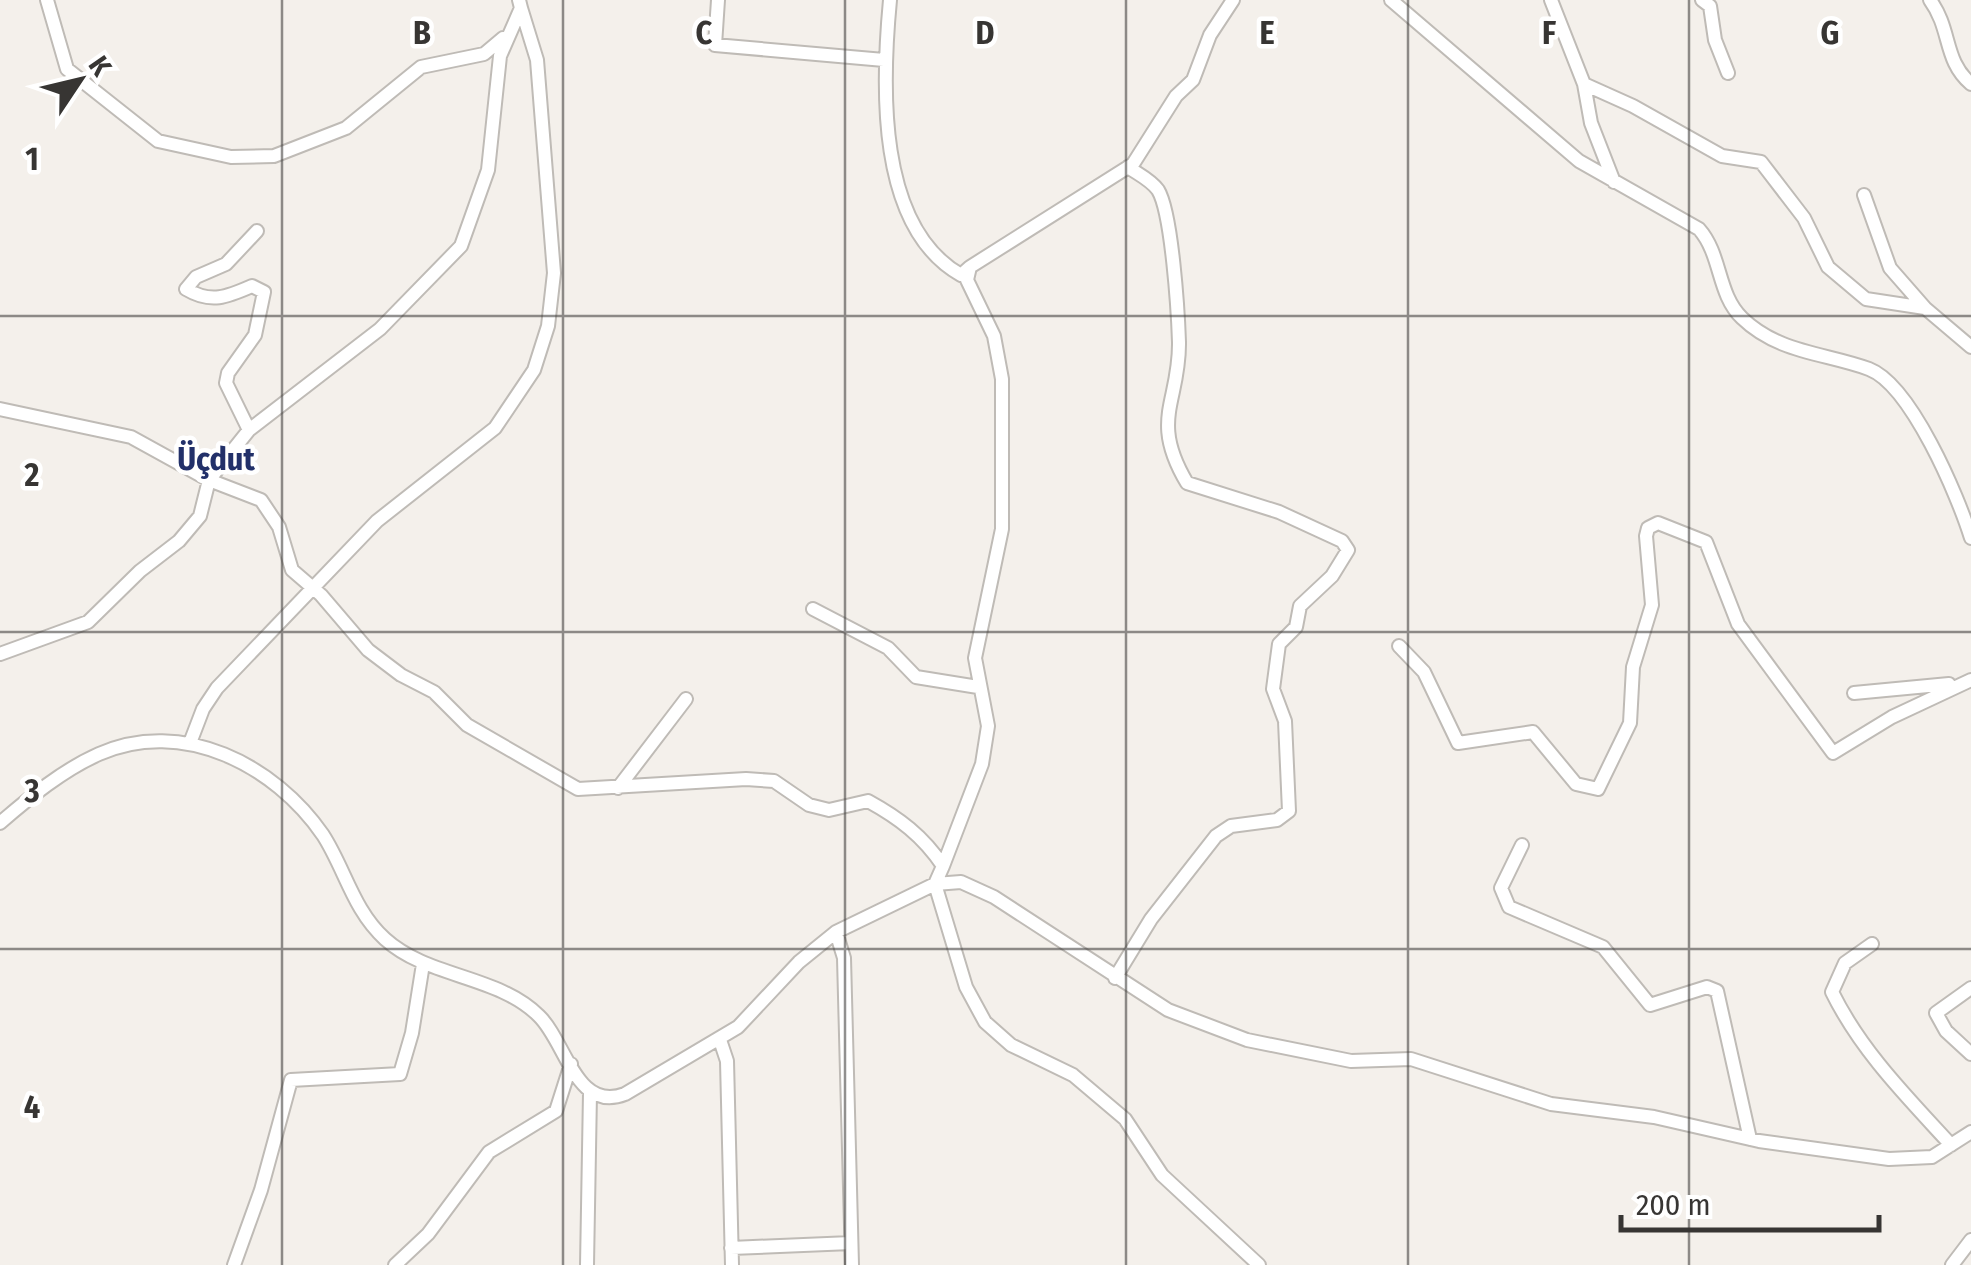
<svg xmlns="http://www.w3.org/2000/svg" width="1971" height="1265" viewBox="0 0 1971 1265" font-family="'Fira Sans Condensed',sans-serif">
  <style>
    .lines { fill: none; stroke-linecap: round; stroke-linejoin: round }
    .minor-casing { stroke: #bfbbb6; stroke-width: 16 }
    .minor { stroke: #fff; stroke-width: 12 }
    .grid { fill: none; stroke: #373533; stroke-width: 2.5; stroke-opacity: 0.55 }
    .labels { text-anchor: middle; dominant-baseline: central; stroke-width: 9; stroke-linejoin: round; paint-order: stroke }
    .neighbourhood-label { font-size: 32px; font-weight: bold; fill: #223069; stroke: #fff }
    .grid-label { font-size: 32px; text-anchor: middle; font-weight: bold; fill: #373533; stroke: #fff; stroke-width: 9; stroke-linejoin: round; paint-order: stroke }
  </style>
  <rect width="100%" height="100%" fill="#f4f0eb"/>
  <g class="lines">
    <defs>
      <path id="minor" d="M47,0l20,69 91,72 73,16 43,-1 72,-28 75,-61 63,-13 19,-16
        M718,0l-3,45 169,15
        M890,0c-8,84 -14,227 71,275l9,-8
        M1391,0l188,161 120,68c23,26 18,65 43,89 36,35 83,35 127,51 42,16 89,127 102,169
        M1551,0l33,84 7,39 23,59
        M1702,0l8,6 5,34 13,33
        M1930,0c22,30 13,60 41,84
        M1584,84l49,22 89,50 39,6 43,56 24,49 38,32 59,9 46,39
        M1864,195l26,73 35,40
        M0,409l131,28 78,43 52,20 18,27 13,43 29,25 47,55 33,25 33,17 33,33 111,64 168,-10 28,2 35,24 20,5 39,-9c31,17 55,35 75,65l-8,18 31,103 19,35 26,23 62,30 52,44 37,56 97,90
        M249,430l-23,-47 2,-10 27,-38 9,-43 -12,-6c-25,11 -41,18 -66,3l10,-12 30,-13 31,-33
        M813,609l75,39 28,29 62,10
        M1399,646l25,26 34,71 75,-11 43,52 22,5 32,-66 3,-56 19,-62 -6,-69 2,-8 10,-5 48,19 32,82 95,129 59,-36 79,-37
        M0,654l88,-32 52,-51 39,-30 21,-25 9,-36 40,-50 131,-101 81,-83 27,-76 12,-114 21,-48 -2,-8
        M1854,693l95,-9
        M190,743l13,-34 14,-21 160,-167 118,-93 39,-58 14,-44 6,-53 -17,-213 -16,-52
        M618,788l68,-89
        M0,823c30,-26 63,-53 99,-69 83,-37 176,11 224,81 22,34 30,75 62,104 43,39 113,36 154,77 27,26 37,97 86,78l113,-67 61,-65 37,-30 99,-48 26,-2 33,15 174,113 79,30 104,21 60,-2 140,45 103,13 105,24 130,18 43,-2 39,-25
        M1522,845l-21,43 8,19 94,40 47,58 57,-18 10,4 33,148
        M943,866l39,-102 6,-38 -13,-68 27,-129v-150l-8,-43 -27,-56 3,-13 163,-103 43,-68 17,-16 17,-45 23,-35
        M836,932l8,26 8,307
        M1872,944l-27,19 -13,29c29,59 75,105 119,153
        M1115,978l36,-59 65,-83 15,-10 46,-6 12,-9 -4,-90 -12,-32 6,-45 17,-17 4,-21 32,-30 16,-26 -6,-9 -63,-29 -92,-29c-38,-64 -7,-81 -8,-141 -1,-30 -7,-129 -21,-152 -7,-10 -20,-16 -30,-23
        M1971,988l-35,25 10,18 25,23
        M720,1040l7,21 5,204
        M731,1248l120,-5
        M234,1265l27,-75 30,-110 109,-6 12,-41 11,-69
        M395,1265l33,-31 61,-82 67,-41 15,-47
        M587,1265l3,-172
        M1952,1265l19,-25"/>
    </defs>
    <!-- minor casing -->
    <use href="#minor" class="minor-casing"/>
    <!-- minor -->
    <use href="#minor" class="minor"/>
  </g>
  <!-- grid -->
  <path class="grid" d="M282,0v1265M563,0v1265M845,0v1265M1126,0v1265M1408,0v1265M1689,0v1265M0,316h1971M0,632h1971M0,949h1971"/>
  <g class="labels">
    <!-- neighbourhood labels -->
    <g class="neighbourhood-label">
      <text x="216" y="459">Üçdut</text>
    </g>
  </g>
  <g class="grid-label">
    <text x="422" y="44">B</text>
    <text x="704" y="44">C</text>
    <text x="985" y="44">D</text>
    <text x="1267" y="44">E</text>
    <text x="1549" y="44">F</text>
    <text x="1830" y="44">G</text>
    <text x="32" y="170">1</text>
    <text x="32" y="486">2</text>
    <text x="32" y="802">3</text>
    <text x="32" y="1118">4</text>
  </g>
  <!-- north arrow -->
  <g transform="translate(80 80) rotate(55)" stroke="#ffffff" stroke-width="8" paint-order="stroke">
  <path d="M0-8L18 38L0 25L-18 38Z" fill="#373533"/>
  <text y="-15" font-size="28" font-weight="bold" text-anchor="middle" fill="#373533">K</text>
  </g>
  <!-- scale -->
  <path d="M1621 1215v15h258v-15" fill="none" stroke="#373533" stroke-width="5"/>
  <text x="1636" y="1215" font-size="30" fill="#373533" stroke="#ffffff" stroke-width="8" paint-order="stroke">200 m</text>
</svg>
